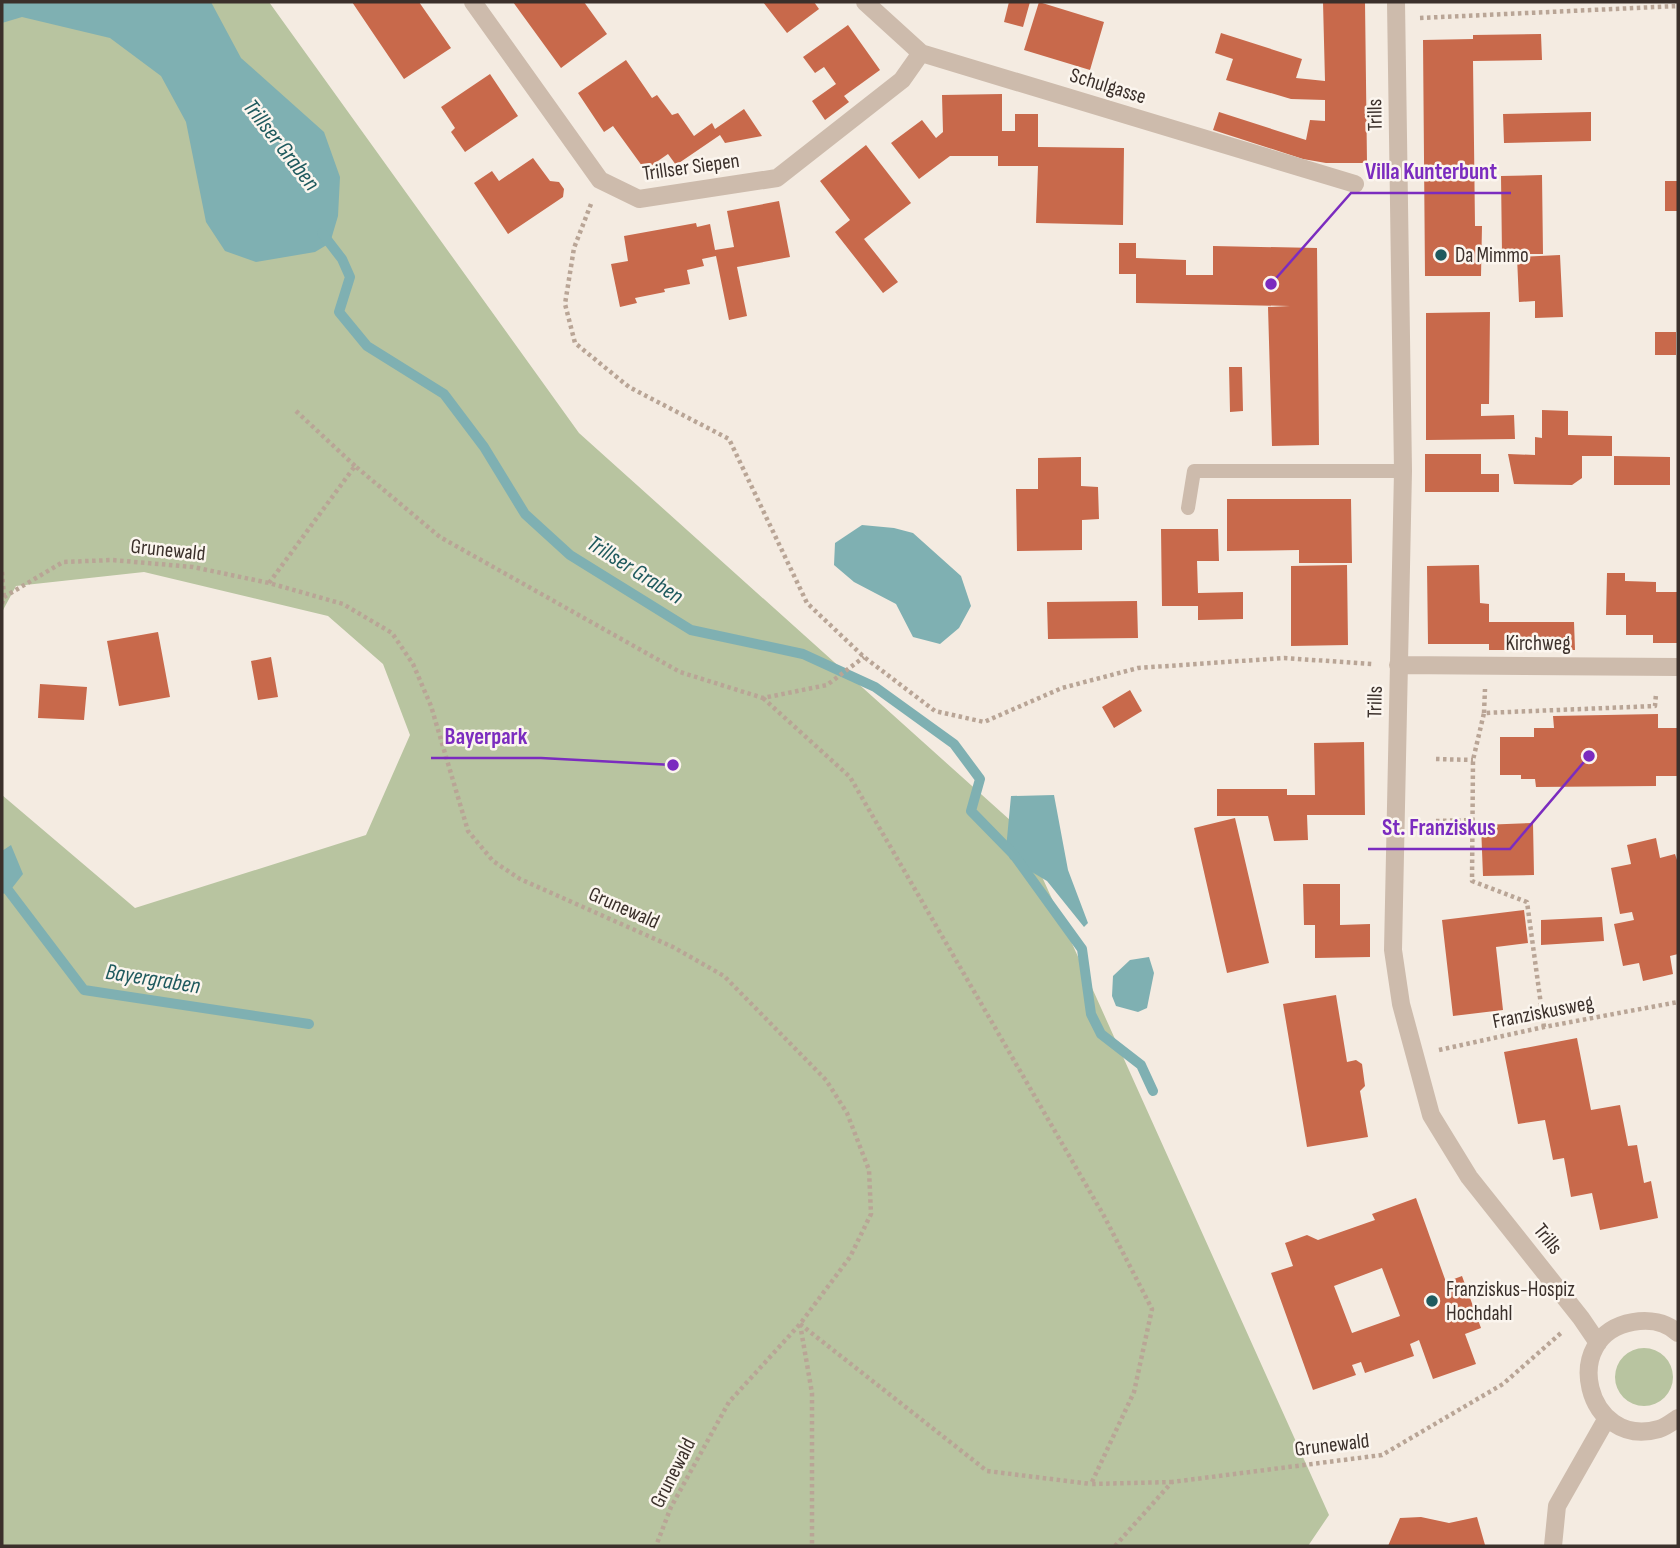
<svg xmlns="http://www.w3.org/2000/svg" width="1680" height="1548" viewBox="0 0 1680 1548" font-family="'Sofia Sans Condensed',sans-serif">
  <style>
    .green { fill: #b8c4a0 }
    .water { fill: #7fb0b2 }
    .lines { fill: none; stroke-linecap: round; stroke-linejoin: round }
    .stream { stroke: #7fb0b2; stroke-width: 10 }
    .building { fill: #c8694b; fill-rule: evenodd }
    .path { stroke: #b9a596; stroke-width: 4.5; stroke-dasharray: 3.5 3.5; stroke-linecap: butt }
    .service { stroke: #cdbbac; stroke-width: 14 }
    .minor { stroke: #cdbbac; stroke-width: 18 }
    .poi-dot { fill: #1f5a5e; stroke: #fbf5ee; stroke-width: 2.5 }
    .labels { text-anchor: middle; dominant-baseline: central; stroke-width: 5; stroke-linejoin: round; paint-order: stroke }
    .street-label { font-size: 21px; fill: #3b302b; stroke: #fbf5ee }
    .poi-label { font-size: 21px; fill: #3b302b; stroke: #fbf5ee; text-anchor: start }
    .water-label { font-size: 23px; font-style: italic; fill: #1f5a5e; stroke: #fbf5ee }
    .leader { fill: none; stroke: #7b2cbf; stroke-width: 2.5 }
    .callout-dot { fill: #7b2cbf; stroke: #fbf5ee; stroke-width: 2.5 }
    .callout-label { font-size: 23px; text-anchor: middle; font-weight: bold; fill: #7b2cbf; stroke: #fbf5ee; stroke-width: 5; stroke-linejoin: round; paint-order: stroke }
  </style>
  <rect width="100%" height="100%" fill="#f4ebe1"/>
  <!-- green -->
  <path class="green" d="M2,2h267l310,431 442,397 308,685 -21,31h-1306v-751l133,113 231,-73 44,-100 -27,-71 -55,-48 -184,-44 -128,14 -14,26z
    M1615 1377a29 29 0 1 1 58 0a29 29 0 1 1-58 0Z"/>
  <!-- water -->
  <path class="water" d="M2,2h209l30,56 83,74 16,45 -2,39 -8,27 -15,9 -59,10 -31,-11 -19,-29 -20,-100 -25,-46 -51,-38 -88,-21 -20,6z
    M862,525l32,3 19,5 48,43 10,30 -12,22 -19,16 -27,-7 -17,-33 -42,-22 -20,-17 1,-22z
    M1054,795l14,75 20,53 -4,4 -37,-46 -37,-22 -4,-10 5,-53z
    M11,845l12,29 -14,18 -7,2v-43z
    M1149,957l5,16 -7,35 -9,4 -22,-6 -4,-10 1,-20 17,-16z"/>
  <g class="lines">
    <!-- stream -->
    <path class="stream" d="M322,233l20,26 8,18 -11,35 28,34 77,48 40,53 41,67 45,41 121,75 112,24 72,33 79,57 26,35 -9,32 43,44 68,94 9,65 10,20 40,31 12,26
      M2,882l82,108 225,34"/>
  </g>
  <!-- building -->
  <path class="building" d="M352,2h67l32,46 -47,31z
    M513,2h71l23,32 -46,34z
    M763,2h51l5,7 -32,24z
    M1009,2h21l-7,25 -19,-5z
    M1039,2l65,20 -14,48 -66,-20z
    M1323,2h42l2,161h-41l-23,-4 -90,-29 6,-18 87,28 4,-20 15,1v-21l-34,-1 -65,-19 7,-21 -18,-6 6,-20 81,26 -6,19 29,3z
    M848,25l32,45 -36,26 5,6 -24,18 -13,-19 24,-17 -12,-17 -9,6 -12,-16z
    M1541,34l1,26 -69,1 2,165h7l-1,50h-56l-2,-236 50,-1v-4z
    M626,60l26,38 5,-3 15,20 6,-2 16,23 18,-13 3,6 29,-20 18,27 -37,7 -5,-8 -44,30 -8,-11 -23,16 -32,-44 -9,6 -26,-39z
    M490,74l28,42 -53,36 -14,-20 4,-4 -14,-21z
    M1002,94v37h13v-17h23v33l86,1 -1,77 -87,-2 2,-57h-40v-10h-48l-31,23 -28,-36 31,-23 14,18 7,-6 -1,-37z
    M1591,112v29l-87,2 -1,-29z
    M866,145l45,58 -47,36 34,43 -15,11 -48,-61 15,-12 -30,-39z
    M533,158l17,23 9,1 5,7 -1,8 -55,37 -34,-51 18,-12 7,10z
    M1542,175l1,79h-41l-1,-78z
    M1665,181h13v30h-13z
    M779,201l11,56 -53,10 10,49 -18,4 -13,-64 -14,3 2,7 -17,4 3,14 -26,5 1,3 -30,6 2,5 -17,4 -9,-43 17,-3 -4,-25 72,-13 1,4 13,-3 5,26 19,-3 -7,-36z
    M1119,243h17v15l50,2v15h27v-29l104,2 2,197 -47,1 -4,-139 22,-1 -154,-3v-29h-17z
    M1560,255l3,62 -28,1v-17l-16,1 -2,-45z
    M1490,312l-1,92h-8v12l33,-1 1,24 -89,1v-127z
    M1655,332h21v23h-21z
    M1229,367h13l1,44 -13,1z
    M1542,410l26,1v24l44,1v20h-30v22l-10,7 -58,-1 -6,-30 27,1v-18l7,1z
    M1425,454h56v20h18v18h-74z
    M1614,456l56,1v28h-56z
    M1081,457v29l17,1 1,32 -17,1v30l-65,1 -1,-62h22v-31z
    M1227,499h124l1,64h-53v-13l-72,1z
    M1161,529h57l1,32h-22l1,32 45,-1v27l-45,1v-14h-36z
    M1347,565l1,80 -57,1v-80z
    M1479,565l1,38 9,1v18h85l1,28h-86v-6h-61l-1,-78z
    M1607,573h18v8l31,1v10h22v51h-25v-8h-27v-20h-20z
    M1137,601l1,37 -90,1 -1,-37z
    M158,632l12,65 -51,9 -12,-65z
    M271,657l7,40 -20,3 -7,-39z
    M40,684l47,3 -3,33 -46,-2z
    M1130,690l12,21 -28,17 -12,-21z
    M1658,714v14h20v48h-22v10l-120,1 -1,-8h-14v-4h-21v-38h34v-9h20l-1,-12z
    M1364,742l1,73h-58l1,25 -34,1 -6,-25h-51v-27h70v6h28l-1,-52z
    M1235,818l34,145 -42,10 -33,-145z
    M1533,823l1,52 -51,1 -2,-51z
    M1656,838l4,20 15,-4 3,9v91l-8,2 3,18 -30,7 -4,-18 -16,3 -9,-42 20,-4 -2,-8 -12,2 -9,-46 20,-4 -4,-19z
    M1303,884h37v41l30,-1v33l-55,1v-33h-11z
    M1524,910l4,33 -32,4 7,63 -50,6 -11,-96z
    M1602,917l2,24 -63,4v-25z
    M1336,995l11,67 9,-2 6,4 3,22 -5,5 8,46 -61,10 -24,-143z
    M1577,1038l14,72 29,-5 8,41 9,-1 7,38 7,-2 7,37 -58,12 -8,-37 -21,4 -7,-39 -11,2 -8,-40 -27,4 -14,-72z
    M1416,1198l30,84 16,-6 19,52 -16,6 11,30 -43,15 -14,-39 -9,4 4,12 -49,17 -4,-11 -9,3 4,10 -43,15 -42,-117 22,-7 -8,-23 22,-8 11,5 57,-20 -3,-6zM1382,1268l18,48 -48,17 -18,-47z
    M1421,1517l28,6 28,-6 8,28 -97,1 12,-28z"/>
  <g class="lines">
    <!-- path -->
    <path class="path" d="M1420,18l258,-12
      M591,204l-17,44 -9,56 10,39 54,44 100,52 78,164 57,54 71,54 49,11 78,-34 76,-20 146,-10 88,6
      M296,411l59,55
      M2,572l2,25
      M269,583l86,-117 85,71 240,135 83,26 64,-13 37,-28
      M2,604l2,-7 59,-35 49,-2 81,7 76,16 74,21 49,29 21,31 18,42 37,125 25,30 27,18 153,68 51,29 102,104 21,33 22,57 2,44 -21,43 -50,67 -71,78 -58,105 -15,39
      M763,698l87,79 254,439 48,93 -18,83 -43,92 81,-2
      M1484,713l1,-24
      M1436,759l37,1
      M1436,821l37,-1
      M1544,1027l-17,-125 -55,-21 1,-121 11,-47 171,-7 1,-12
      M1439,1050l105,-23 134,-25
      M800,1324l187,147 104,13
      M800,1324l12,69v153
      M1115,1546l57,-64 210,-27 121,-71 58,-51"/>
    <!-- service -->
    <path class="service" d="M1188,508l6,-37h209"/>
    <!-- minor -->
    <path class="minor" d="M473,2l127,178 39,19 138,-21 125,-98 19,-27
      M865,2l56,51 434,131
      M1396,2l7,469 -10,479 8,54 30,111 38,62 112,141 17,25
      M1398,665l280,2
      M1678,1333c-12,-11 -29,-14 -45,-11 -75,13 -47,128 26,107 7,-2 13,-7 19,-11
      M1553,1546l4,-40 50,-88"/>
  </g>
  <!-- markers -->
  <g class="poi-dot">
    <circle cx="1441" cy="255" r="7"/>
    <circle cx="1432" cy="1301" r="7"/>
  </g>
  <g class="labels">
    <!-- street labels -->
    <g class="street-label">
      <text transform="translate(1108 86) rotate(17)">Schulgasse</text>
      <text transform="translate(1375 115) rotate(-91)">Trills</text>
      <text transform="translate(691 167) rotate(-8)">Trillser Siepen</text>
      <text transform="translate(168 550) rotate(6)">Grunewald</text>
      <text x="1538" y="643">Kirchweg</text>
      <text transform="translate(1375 702) rotate(-89)">Trills</text>
      <text transform="translate(624 908) rotate(24)">Grunewald</text>
      <text transform="translate(1543 1012) rotate(-11)">Franziskusweg</text>
      <text transform="translate(1548 1239) rotate(51)">Trills</text>
      <text transform="translate(1332 1445) rotate(-7)">Grunewald</text>
      <text transform="translate(673 1473) rotate(-63)">Grunewald</text>
    </g>
    <!-- poi labels -->
    <g class="poi-label">
      <text x="1455" y="255">Da Mimmo</text>
      <text x="1446" y="1289">Franziskus-Hospiz<tspan x="1446" dy="24">Hochdahl</tspan></text>
    </g>
    <!-- water labels -->
    <g class="water-label">
      <text transform="translate(281 145) rotate(52)">Trillser Graben</text>
      <text transform="translate(635 570) rotate(32)">Trillser Graben</text>
      <text transform="translate(153 979) rotate(9)">Bayergraben</text>
    </g>
  </g>
  <!-- callouts -->
  <path class="leader" d="M1271 284L1351 193H1511M673 765L541 758H431M1589 756L1510 849H1368"/>
  <g class="callout-dot">
    <circle cx="1271" cy="284" r="7"/>
    <circle cx="673" cy="765" r="7"/>
    <circle cx="1589" cy="756" r="7"/>
  </g>
  <g class="callout-label">
    <text x="1431" y="179">Villa Kunterbunt</text>
    <text x="486" y="744">Bayerpark</text>
    <text x="1439" y="835">St. Franziskus</text>
  </g>
  <!-- border -->
  <rect width="1680" height="1548" fill="none" stroke="#3b302b" stroke-width="7"/>
</svg>
